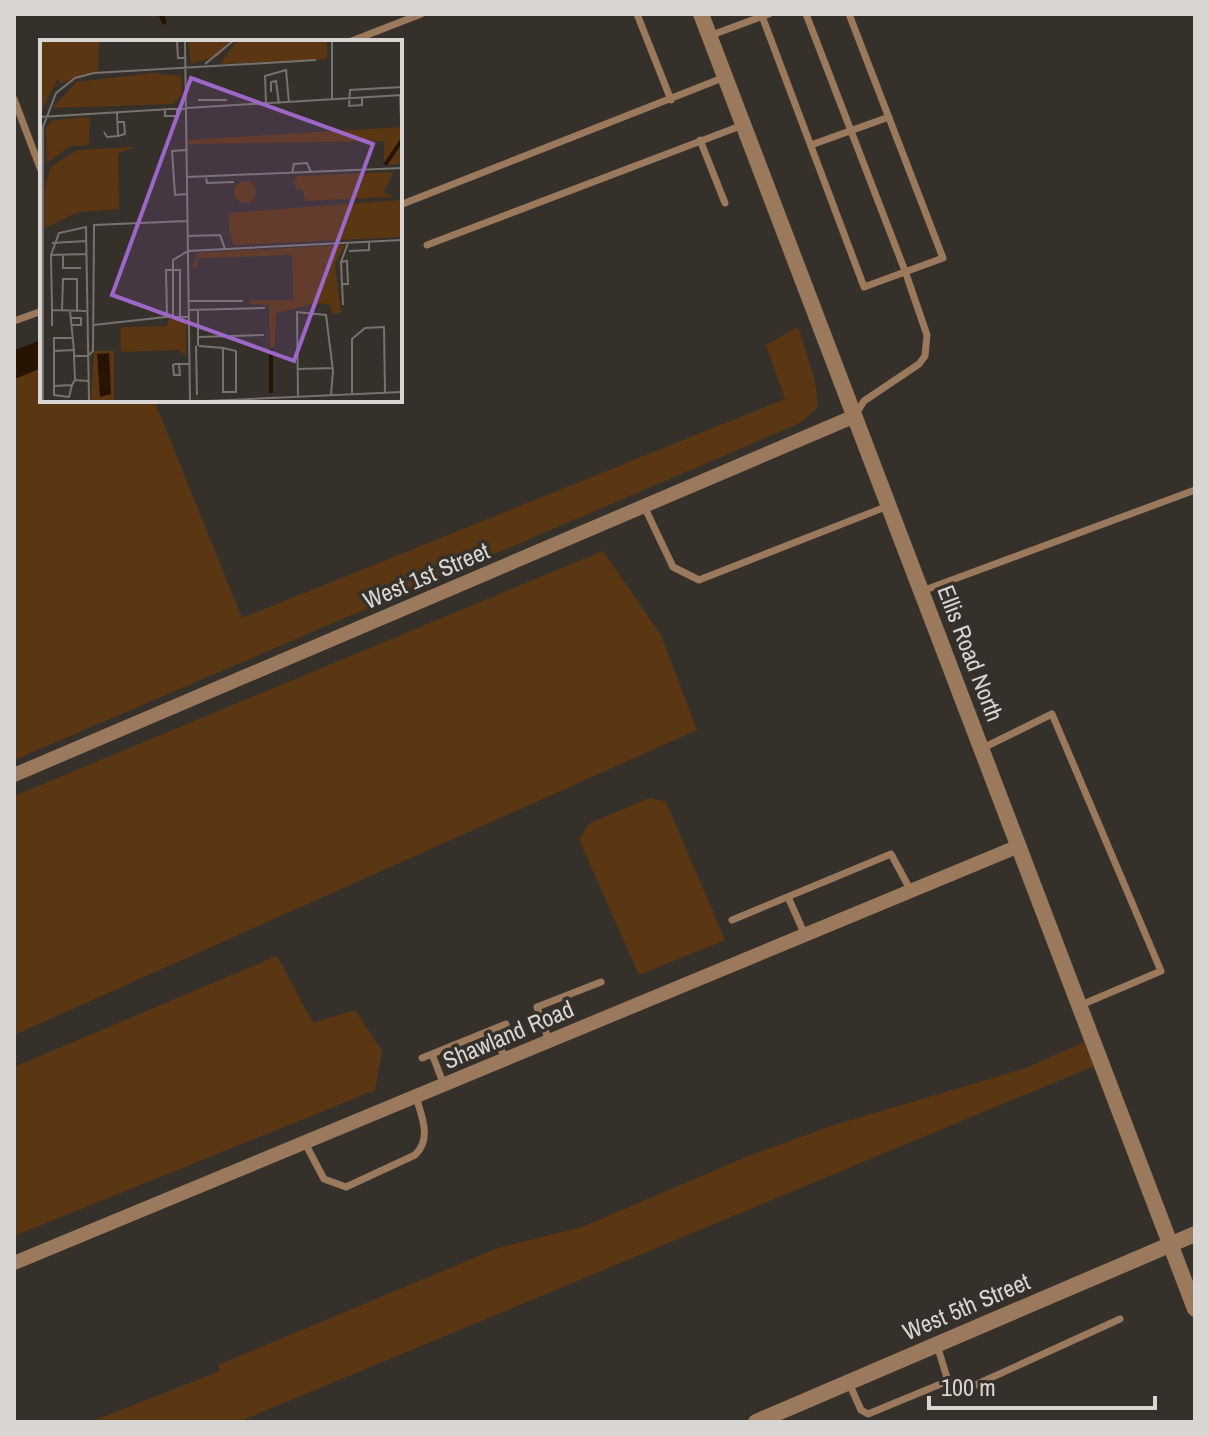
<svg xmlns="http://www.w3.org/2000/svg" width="1209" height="1436" viewBox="0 0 1209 1436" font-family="'Archivo Narrow',sans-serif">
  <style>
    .green { fill: #5b3612 }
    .water { fill: #261302 }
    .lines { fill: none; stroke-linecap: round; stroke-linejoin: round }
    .stream { stroke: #261302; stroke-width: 5 }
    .service { stroke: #9b795c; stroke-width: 7 }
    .minor { stroke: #9b795c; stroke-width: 14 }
    .tertiary { stroke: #9b795c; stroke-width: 16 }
    .labels { text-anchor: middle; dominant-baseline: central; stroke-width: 7; stroke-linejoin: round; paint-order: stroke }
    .street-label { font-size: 24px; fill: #d9d5d2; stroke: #36302b }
    .inset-river { fill: none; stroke: #261302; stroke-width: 4 }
    .inset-road { fill: none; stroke: #77726e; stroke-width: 2 }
    .view { fill: #9c67c6; fill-opacity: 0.15; stroke: #9c67c6; stroke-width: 4 }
    .inset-edge { fill: none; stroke: #d9d5d2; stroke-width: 4 }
  </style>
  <rect width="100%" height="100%" fill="#36302b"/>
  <!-- green -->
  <path class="green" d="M798,327l17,54 3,26 -18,16 -786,337v-381l28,-11v32h112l88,218 543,-219 -19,-54z
    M603,551l58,84 36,95 -683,305v-239z
    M650,798l16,4 59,138 -86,35 -60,-136 11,-16z
    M277,956l36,67 42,-13 27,41 -7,39 -361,146v-169z
    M1084,1042l10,24 -856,356h-148l130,-51 -2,-6 280,-117 84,-21 169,-72 80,-29 195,-58z"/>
  <!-- water -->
  <path class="water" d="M42,340v28l-28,11v-29z"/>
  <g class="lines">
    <!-- stream -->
    <path class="stream" d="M161,14l3,8"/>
    <!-- service -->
    <path class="service" d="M637,14l34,86
      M806,14l99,257 22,64 -2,21 -6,8 -55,37 -9,14
      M762,16l102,271 79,-29 -94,-244
      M709,36l60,-22
      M349,42l72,-28
      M14,99l28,74
      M700,140l25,63
      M811,145l78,-28
      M400,205l325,-128
      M427,245l316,-120
      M14,321l28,-10
      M644,506l29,61 26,13 189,-74
      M922,591l273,-101
      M983,748l69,-34 109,257 -80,34
      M788,897l17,38
      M732,920l159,-66 20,37
      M493,1029l12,30
      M549,1041l-12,-34 64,-25
      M432,1054l12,31
      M422,1058l84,-34
      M305,1143l19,36 22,8 69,-32c17,-16 7,-38 1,-58
      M948,1381l11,5h14l147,-67
      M849,1383l12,27 7,4 80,-33 -11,-36"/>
    <!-- minor -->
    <path class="minor" d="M14,775l841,-359
      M14,1263l1005,-417"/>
    <!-- tertiary -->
    <path class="tertiary" d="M701,14l494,1295
      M756,1422l439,-188"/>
  </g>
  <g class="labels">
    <!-- street labels -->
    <g class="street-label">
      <text transform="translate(426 575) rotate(-23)">West 1st Street</text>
      <text transform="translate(971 653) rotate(69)">Ellis Road North</text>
      <text transform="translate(508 1034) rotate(-23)">Shawland Road</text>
      <text transform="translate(966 1306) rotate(-23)">West 5th Street</text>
    </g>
  </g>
  <!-- overview -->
  <g transform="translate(40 40)">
    <rect width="362" height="362" fill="#36302b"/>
    <path d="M0,1h59l-1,30 -36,12 -5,-3 -16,32zM148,1h42l-10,14 -29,9zM197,1h90v18l-107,5zM113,33l28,3 1,19 -9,9 -121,4 25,-26zM50,77l-1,28 -19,1 -23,17 -1,-35 6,-8zM362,87v37l-18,1v-24l-196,3v-4zM96,107l-18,6 1,56 -41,3 -33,16v-41l6,-20 26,-17zM353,132l-9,20 9,5 -88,4 -2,-11 -7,-1 -2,-8 4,-5zM194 152a11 11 0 1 1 22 0a11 11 0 1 1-22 0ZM362,160v37l-169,8 -4,-16v-16zM305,205l-10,19 6,49 -9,1 -1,-9 -14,-2 -41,10 -1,34h-5l-1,-42 -19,-1 1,-4h42l-1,-45 -94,3 -1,9 -5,1 5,-15zM129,279l17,1v36l-7,-6 -58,2v-25l46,-1zM54,311h20v50h-23z" fill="#5b3612"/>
    <path d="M69,313l2,41 -11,3 -3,-43z" fill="#261302"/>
    <path class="inset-river" d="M345,125l17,-25M231,309v44"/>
    <path class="inset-road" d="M137,1l1,17h7M145,1l5,360M292,1v60M165,24l28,-23M231,52v-10l5,-1 3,23M360,55l1,25M322,58v7l-13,1 1,-16 52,-3M158,60h29M226,64l-1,-28 21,-6 3,33M125,70v6h12v-7M0,77l362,-22M64,92l3,5 11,-1 -1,-23M78,96l7,-2 -1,-12h-6M147,110l-15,1 3,44 12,-1M252,133l2,-9 13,-1 4,9M166,136l1,7 27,-1M147,137l215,-9M148,196l32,-1 5,14M12,203l34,-2M309,211l20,-1v-8M11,215l8,-22 27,-6 3,174M23,215v13h18M301,222l6,-1 1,23h-6M149,261h54M303,265l-2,-43 7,-19M12,270l-1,-55 36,-1M22,270l1,-31h14v32M149,270l76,-2M30,271l4,39M133,277v-57l15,-9 214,-11M140,277v-47h-14l1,47h22M31,278h10v7h-9M53,285l73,-8M12,286v-16l34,1M159,297l65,-2M156,306l1,49M158,306v-37M159,306l24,2v44h13v-41l-13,-3M14,311v-13h18M139,324l1,11h-6l-1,-10 2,-1h15M258,329l35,-1M48,341l-13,-1 -1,-24h14l5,-5 1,-126 93,-4M32,345l-3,12 -15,-2v-9l18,-1 3,-5M14,346v-35l20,-1v6M312,354v-55l13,-11 19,-1 1,66M258,357l-1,-85 29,3 7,56 -2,24M3,361v-274l13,-34 19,-15 19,-5 222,-13M165,361l197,-9"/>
    <path class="view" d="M151,38l182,66 -79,217 -182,-66z"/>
    <rect width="362" height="362" class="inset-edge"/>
  </g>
  <!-- border -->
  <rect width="1209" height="1436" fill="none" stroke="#d9d5d2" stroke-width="32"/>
  <!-- scale -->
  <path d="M929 1396v12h226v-12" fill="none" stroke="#d9d5d2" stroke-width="4"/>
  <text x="941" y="1396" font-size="24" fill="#d9d5d2" stroke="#36302b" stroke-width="6" paint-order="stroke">100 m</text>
</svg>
